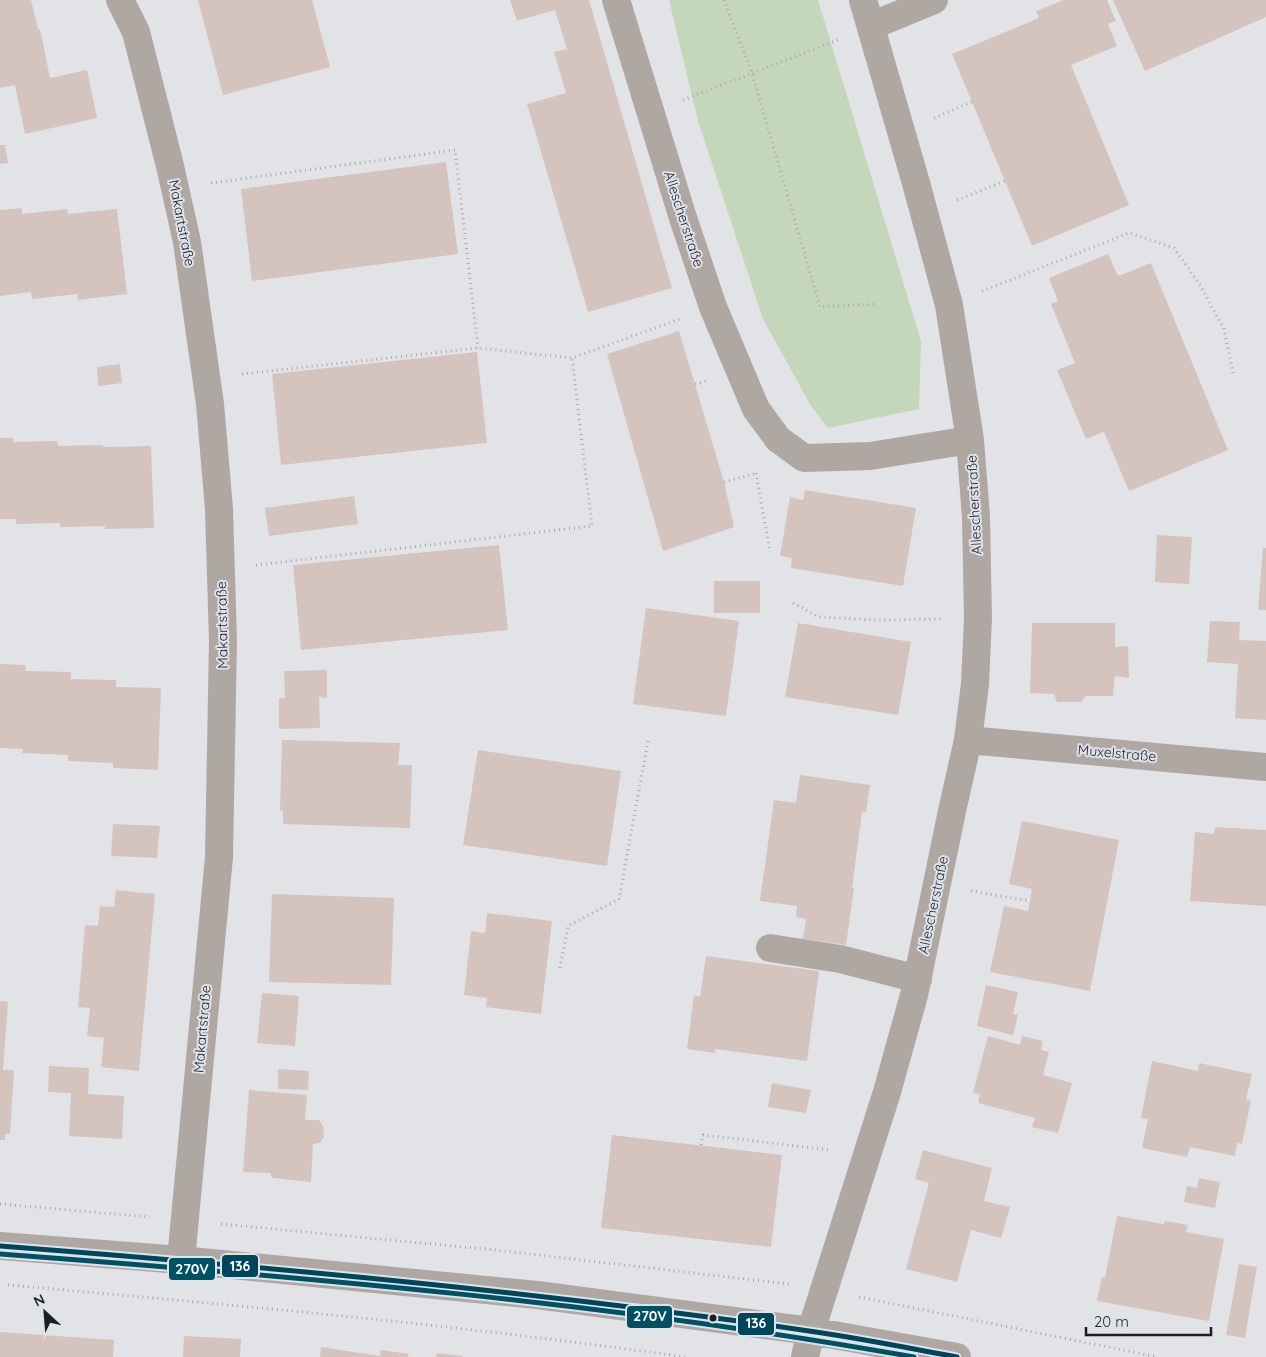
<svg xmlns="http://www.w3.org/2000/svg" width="1266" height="1357" viewBox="0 0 1266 1357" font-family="Quicksand,sans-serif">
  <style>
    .green { fill: #c5d7ba }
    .building { fill: #d5c4be }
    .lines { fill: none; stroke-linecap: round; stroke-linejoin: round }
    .path { stroke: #aea8a6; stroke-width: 3; stroke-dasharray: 1 4; stroke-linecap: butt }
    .minor { stroke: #afa7a1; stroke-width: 28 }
    .bus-1-casing { stroke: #dee2ea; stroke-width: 9 }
    .bus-2-casing { stroke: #dee2ea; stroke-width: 9 }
    .bus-1 { stroke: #00465a; stroke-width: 5 }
    .bus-2 { stroke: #005262; stroke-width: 5 }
    .bus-dot { fill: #1d1e21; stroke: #dee2ea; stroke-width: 2 }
    .labels { text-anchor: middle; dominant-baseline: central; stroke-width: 4; stroke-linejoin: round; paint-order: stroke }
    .street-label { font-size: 14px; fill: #1d1e21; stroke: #dee2ea }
    .line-badge { stroke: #dee2ea; stroke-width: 2 }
    .badge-label { font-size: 14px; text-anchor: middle; font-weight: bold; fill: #fff }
  </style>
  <rect width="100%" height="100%" fill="#e1e3e7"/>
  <!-- green -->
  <path class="green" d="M669,0h149l103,341 -2,68 -91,19 -17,-22 -48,-87 -65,-198z"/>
  <!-- building -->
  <path class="building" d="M0,0h31l7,29h2l10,49 37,-8 10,48 -72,16 -10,-49 -15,3z
    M198,0h114l18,67 -107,28z
    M510,0h79l83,288 -84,24 -61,-208 39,-11 -12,-41 13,-3 -12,-39 -38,11z
    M1064,0h43l9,21 -8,3 9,22 -46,19 58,140 -97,41 -80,-192 87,-36 -3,-7z
    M1113,0h153v17l-121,54z
    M0,145h5l3,18 -8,1z
    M446,162l12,92 -206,27 -11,-92z
    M22,208v6l45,-5 1,5 49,-5 10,85 -49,6 -1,-6 -45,5 -1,-7 -31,4v-86z
    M1108,254l10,22 33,-13 77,187 -99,41 -25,-59 -18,7 -29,-69 18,-7 -24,-59 7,-3 -9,-23z
    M679,331l45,151 10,45 -71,24 -56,-197z
    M477,352l10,91 -206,22 -9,-91z
    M120,364l2,19 -24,3 -1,-19z
    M0,438h13v4l44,-1 1,5 45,-1v2l48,-1 3,82 -49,1v-3l-45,1v-4l-44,1v-5h-16z
    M805,490l111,18 -13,78 -112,-18 1,-10 -12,-2 10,-59 13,3z
    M354,496l4,28 -89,12 -4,-28z
    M1157,535l35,2 -3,47 -34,-2z
    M499,545l9,85 -207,20 -8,-85z
    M1263,548h3v62h-8z
    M714,581h46v32h-46z
    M646,608l93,13 -13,95 -93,-12z
    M1210,621l30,1 -1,18 27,1v79l-31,-2 3,-54 -31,-2z
    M798,623l113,19 -13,73 -113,-18z
    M1032,623h83v24l13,-1 1,32 -14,-2 -2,20h-27l-5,6h-24l-3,-8 -24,-1z
    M0,664l25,1 1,6 45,1v7l45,1v7l45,1 -3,82 -45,-2v-5l-45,-2v-6l-46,-2 1,-4 -23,-1z
    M327,670v28l-8,-1 1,31 -41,1v-31h6l-1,-27z
    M282,740l118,3 -2,22h14l-2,63 -127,-4v-13l-3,-1z
    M478,750l143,21 -14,95 -144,-21z
    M800,775l70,10 -4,27h-4l-10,76h2l-8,57 -43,-6 3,-20 -10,-2 1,-11 -37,-5 14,-101 22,3z
    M1022,821l97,19 -29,151 -100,-19 14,-66 24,5 4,-22 -23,-5z
    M113,824l47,2 -3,32 -46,-2z
    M1215,827l51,3v76l-76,-5 5,-69 19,2z
    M116,890l39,4 -16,177 -38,-4 3,-29 -17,-2 3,-28 -12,-1 7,-82 13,1 2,-20 14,1z
    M272,894l122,4 -3,87 -122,-3z
    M487,913l65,8 -11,93 -55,-7 1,-9 -23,-3 7,-64 14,2z
    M706,956l113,15 -12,90 -92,-12v4l-28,-4 7,-54 6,2z
    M986,985l32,7 -5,22 5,1 -5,20 -36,-9z
    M262,993l37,3 -4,50 -38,-3z
    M0,1001l8,1 -5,68h11l-4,64h-5v6h-5z
    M988,1036l32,9 2,-9 21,5 -2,9 8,2 -6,23 29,8 -14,50 -26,-6 3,-9 -57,-15 2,-9 -7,-1z
    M1152,1061l46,10 1,-8 53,11 -6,26 5,1 -9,43 -5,-1 -2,13 -45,-9 -3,10 -45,-9 6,-29 -7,-1z
    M49,1066l40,2 -1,26 36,2 -2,43 -53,-3 2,-43 -23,-1z
    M278,1069l31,2 -1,19 -30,-1z
    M772,1083l39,7 -5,23 -38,-6z
    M249,1090l58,5 -2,25h14l4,6 1,10 -4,7 -7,1 -2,38 -39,-4 -2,-5 -27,-1z
    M612,1135l170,20 -11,92 -170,-19z
    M923,1150l69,18 -8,33 26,6 -9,31 -30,-8 -14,52 -51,-13 23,-86 -14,-4z
    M1199,1178l21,4 -5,26 -31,-6 3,-16 10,2z
    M1117,1216l47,8 1,-3 23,4 -2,7 38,7 -15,82 -112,-20 5,-24 3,1z
    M1239,1264l18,3 -12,71 -19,-3z
    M0,1332l114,8 -1,17h-113z
    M184,1336l57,3 -1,18h-57z
    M321,1347l59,9 1,-6 28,4 -1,3h-88z
    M437,1353l25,3v1h-26z"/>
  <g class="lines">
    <!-- path -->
    <path class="path" d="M724,0l28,73 68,234 56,-3
      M683,100l155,-60
      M934,118l38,-16
      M211,183l244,-33 23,198
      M957,200l48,-19
      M982,291l147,-58 45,15 26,37 24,44 10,48
      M242,374l236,-26 94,10 108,-39
      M695,384l11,-3
      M756,473l14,79
      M724,482l33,-9
      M256,565l336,-39 -20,-168
      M793,603l26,14 56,3 66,-1
      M971,891l58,10
      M560,968l8,-42 51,-27 29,-158
      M701,1145l2,-10 127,15
      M0,1204l150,13
      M221,1224l274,26 294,34
      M8,1285c226,20 452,40 677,72
      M859,1297l299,60"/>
    <!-- minor -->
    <path class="minor" d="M120,0l16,32 34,134 17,76 23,162 9,105 4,132 -4,216 -38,403
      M616,0l67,218 30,89 43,102 22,30 26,19 66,-2 100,-16
      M871,26l63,-26
      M968,740l298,27
      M770,948l70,11 78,20
      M0,1246l181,14 356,35 274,36 146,26
      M805,1357l6,-26 76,-239 27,-97 38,-184 16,-71 7,-56 3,-66 -2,-101 -6,-77 -21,-135 -33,-122 -53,-183"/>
    <defs>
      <path id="bus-1" d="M0,1246c270,21 541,46 809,85 50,7 99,17 148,26"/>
      <path id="bus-2" d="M0,1254c306,23 612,49 914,103"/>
    </defs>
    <!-- bus-1 casing -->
    <use href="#bus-1" class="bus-1-casing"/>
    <!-- bus-2 casing -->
    <use href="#bus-2" class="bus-2-casing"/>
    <!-- bus-1 -->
    <use href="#bus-1" class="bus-1"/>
    <!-- bus-2 -->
    <use href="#bus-2" class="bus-2"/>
  </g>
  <!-- markers -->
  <circle class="bus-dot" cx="713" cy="1318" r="4.5"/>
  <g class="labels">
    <!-- street labels -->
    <g class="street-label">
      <text transform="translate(684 219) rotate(72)">Allescherstraße</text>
      <text transform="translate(182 223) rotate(79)">Makartstraße</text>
      <text transform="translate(974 505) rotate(-93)">Allescherstraße</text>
      <text transform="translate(222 625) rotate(-91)">Makartstraße</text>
      <text transform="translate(1117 753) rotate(5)">Muxelstraße</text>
      <text transform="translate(933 905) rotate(-78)">Allescherstraße</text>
      <text transform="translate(202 1029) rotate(-85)">Makartstraße</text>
    </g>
  </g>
  <g class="line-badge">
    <rect x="221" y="1254" width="38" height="24" rx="5" fill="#00465a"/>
    <rect x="168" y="1257" width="48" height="24" rx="5" fill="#005262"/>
    <rect x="626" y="1305" width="47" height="24" rx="5" fill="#005262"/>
    <rect x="737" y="1312" width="38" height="24" rx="5" fill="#00465a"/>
  </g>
  <g class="badge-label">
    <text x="240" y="1271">136</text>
    <text x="192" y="1274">270V</text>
    <text x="650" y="1321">270V</text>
    <text x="756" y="1328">136</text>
  </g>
  <!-- north arrow -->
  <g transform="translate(45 1312) rotate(334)" stroke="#dee2ea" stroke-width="4" paint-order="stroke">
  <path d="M0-4L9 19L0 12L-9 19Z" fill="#1d1e21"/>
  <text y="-8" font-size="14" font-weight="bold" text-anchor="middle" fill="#1d1e21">N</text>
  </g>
  <!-- scale -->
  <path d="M1086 1327v8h125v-8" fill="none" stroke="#1d1e21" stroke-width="2.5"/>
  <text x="1094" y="1327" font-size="15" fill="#1d1e21" stroke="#dee2ea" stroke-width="4" paint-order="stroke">20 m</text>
</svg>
